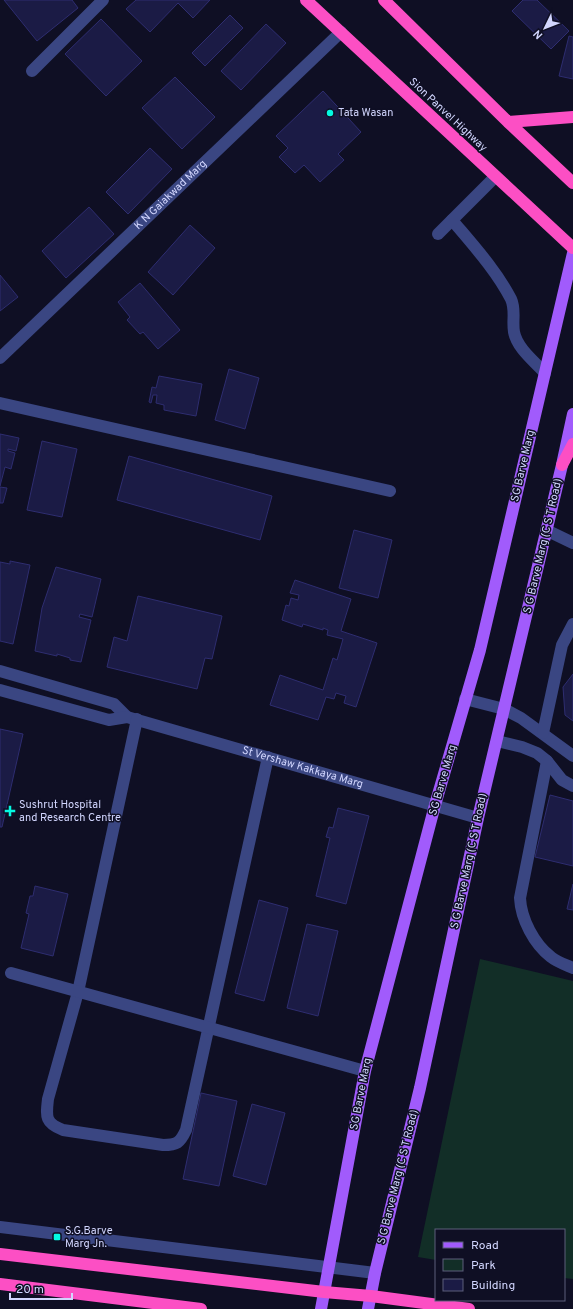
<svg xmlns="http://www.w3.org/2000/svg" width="573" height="1309" viewBox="0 0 573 1309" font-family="Overpass,sans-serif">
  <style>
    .green { fill: #122e27 }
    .building { fill: #1b1b45; stroke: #2e2d70 }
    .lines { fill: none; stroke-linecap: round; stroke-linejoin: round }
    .minor { stroke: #3a4682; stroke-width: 12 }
    .major { stroke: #a15bfc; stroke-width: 12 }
    .highway { stroke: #fc4fc4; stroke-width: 12 }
    .poi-dot { fill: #04f9e2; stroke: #0f0f24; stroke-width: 1.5 }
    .labels { text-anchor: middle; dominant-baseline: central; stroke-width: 3; stroke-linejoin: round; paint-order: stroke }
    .poi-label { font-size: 11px; fill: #d2d6fe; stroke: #0f0f24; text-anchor: start }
    .street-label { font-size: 11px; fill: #d2d6fe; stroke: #0f0f24 }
  </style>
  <rect width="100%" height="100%" fill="#0f0f24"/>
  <!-- green -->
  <path class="green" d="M480,959l93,22v298l-9,-1v-48h-128v30l-18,-3z"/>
  <!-- building -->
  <path class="building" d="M4,0h68l6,8 -41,33z
    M136,0h74l-17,18 -15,-15 -28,29 -24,-23z
    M523,0h14l32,31 -18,18 -39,-38z
    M230,15l13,13 -38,38 -13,-13z
    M101,19l41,42 -36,35 -41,-42z
    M266,24l20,19 -45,47 -20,-19z
    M569,36l4,1v42l-14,-3z
    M175,77l40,40 -33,32 -40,-41z
    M323,91l38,41 -23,22 6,6 -24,22 -16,-17 -9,8 -16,-16 9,-9 -12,-12z
    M150,148l22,21 -44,45 -22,-22z
    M89,207l25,27 -48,44 -24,-27z
    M190,225l25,23 -42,47 -25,-23z
    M0,275l18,22 -18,14z
    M140,283l40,47 -22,19 -15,-17 -3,2 -13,-14 3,-3 -12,-15z
    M229,369l30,9 -14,51 -30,-9z
    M159,376l43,8 -6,32 -32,-6v-5l-8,-2 1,-8h-4l-2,8 -2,-1 3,-15 4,1z
    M0,434l19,4 -3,13 -8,-2v2l7,2 -4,16 -6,-2 -5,19z
    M42,441l35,8 -15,68 -35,-7z
    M129,456l143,40 -12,44 -143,-40z
    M0,487l7,1 -4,15h-3z
    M354,530l38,10 -14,58 -39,-10z
    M10,561l20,4 -17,79 -13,-3v-79l10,2z
    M56,567l45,12 -9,38 -12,-3 -1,3 12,3 -10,42 -11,-2v-2l-13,-4v2l-22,-5 7,-43z
    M295,580l56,19 -10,32 36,12 -21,64 -12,-4 2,-7 -10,-3 -2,6 -8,-2 -8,23 -48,-15 10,-30 43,15 10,-32 4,2 6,-21 -16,-4 1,-5 -5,-2v2l-20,-6 -1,3 -20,-7 4,-15 3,1 2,-8 7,2 1,-5 -9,-2z
    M138,596l84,20 -10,43 -7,-1 -8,31 -90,-22 7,-30 13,4z
    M573,674v47l-8,-6 -2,-28z
    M0,729l23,5 -21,93h-2z
    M550,795l23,6v65l-38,-9z
    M338,808l31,8 -23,88 -30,-8 14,-58 -4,-1 3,-10 4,1z
    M573,884v26l-6,-1z
    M35,886l33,8 -15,62 -32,-8 8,-34 -3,-1 4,-17h3z
    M259,900l29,8 -24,93 -29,-8z
    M307,924l31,7 -20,85 -31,-8z
    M201,1093l36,8 -18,85 -36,-7z
    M252,1104l33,9 -19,72 -33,-9z"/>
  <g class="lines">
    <!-- minor -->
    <g class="minor">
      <path d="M32,71l71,-71"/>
      <path d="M452,220c21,25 44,50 59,79 5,11 1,21 3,33 3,16 20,29 31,41"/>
      <path d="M438,234l57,-57"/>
      <path id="s1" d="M0,358l341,-326"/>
      <path d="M0,403l390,88"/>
      <path d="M546,530l27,13"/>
      <path d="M0,671l114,33 13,13"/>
      <path id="s2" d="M0,690l109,30 18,-3 351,101"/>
      <path d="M465,699l39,10 17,9 52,38"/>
      <path d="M137,719l-59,273 -30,107c-2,18 -3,24 15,31l100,15c14,0 17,-2 23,-15l82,-373"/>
      <path d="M543,733l19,-88 11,-21"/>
      <path d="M497,741l25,6 15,6 10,8 15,19 11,6"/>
      <path d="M547,761l-27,137c1,21 14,46 31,59 6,5 15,8 22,11"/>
      <path d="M11,973l354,98"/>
      <path d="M0,1227l375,46"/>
    </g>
    <!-- major -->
    <path class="major" d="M321,1309l44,-238 70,-266 45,-155 93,-397
      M368,1309l7,-36 45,-185 58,-270 84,-353 11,-51"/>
    <!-- highway -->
    <path class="highway" d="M306,0l267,248
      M384,0l124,122 65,61
      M508,122l65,-5
      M562,465l11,-21
      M0,1254l324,38 47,4 98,13
      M0,1284l201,25"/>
  </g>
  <!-- markers -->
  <g class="poi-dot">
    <circle cx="330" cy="113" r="4"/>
    <path d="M8 805h4v4h4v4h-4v4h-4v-4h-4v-4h4z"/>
    <rect x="53" y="1233" width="8" height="8" rx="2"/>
  </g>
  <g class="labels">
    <!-- poi labels -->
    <g class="poi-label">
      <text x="338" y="113">Tata Wasan</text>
      <text x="19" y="805">Sushrut Hospital<tspan x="19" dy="13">and Research Centre</tspan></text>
      <text x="65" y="1231">S.G.Barve<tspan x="65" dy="13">Marg Jn.</tspan></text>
    </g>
    <!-- street labels -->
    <g class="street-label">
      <text transform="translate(448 115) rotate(43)">Sion Panvel Highway</text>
      <text stroke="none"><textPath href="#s1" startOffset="236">K N Gaiakwad Marg</textPath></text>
      <text transform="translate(523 466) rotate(-77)">SG Barve Marg</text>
      <text transform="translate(543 546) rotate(-77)">S G Barve Marg (C S T Road)</text>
      <text stroke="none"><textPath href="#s2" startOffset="314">St Vershaw Kakkaya Marg</textPath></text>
      <text transform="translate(443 780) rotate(-74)">SG Barve Marg</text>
      <text transform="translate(469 861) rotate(-78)">S G Barve Marg (C S T Road)</text>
      <text transform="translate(361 1094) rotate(-79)">SG Barve Marg</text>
      <text transform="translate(398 1177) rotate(-76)">S G Barve Marg (C S T Road)</text>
    </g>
  </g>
  <!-- legend -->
  <rect x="435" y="1229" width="130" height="72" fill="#0f0f24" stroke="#5d5f7b"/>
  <rect x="443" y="1242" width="20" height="6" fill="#a15bfc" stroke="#5d5f7b"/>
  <text x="471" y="1249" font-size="12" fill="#d2d6fe">Road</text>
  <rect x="443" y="1259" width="20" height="12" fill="#122e27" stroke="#5d5f7b"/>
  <text x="471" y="1269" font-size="12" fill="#d2d6fe">Park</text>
  <rect x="443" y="1279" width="20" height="12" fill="#1b1b45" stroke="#5d5f7b"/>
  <text x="471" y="1289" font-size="12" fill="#d2d6fe">Building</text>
  <!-- north arrow -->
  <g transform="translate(545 28) rotate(227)" stroke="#0f0f24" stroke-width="3" paint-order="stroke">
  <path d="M0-3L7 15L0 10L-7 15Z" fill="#d2d6fe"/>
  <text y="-6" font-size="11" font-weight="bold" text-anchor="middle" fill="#d2d6fe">N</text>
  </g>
  <!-- scale -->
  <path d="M10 1293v6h62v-6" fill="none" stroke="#d2d6fe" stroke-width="2"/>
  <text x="16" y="1293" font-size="12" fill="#d2d6fe" stroke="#0f0f24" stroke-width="3" paint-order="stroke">20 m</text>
</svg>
